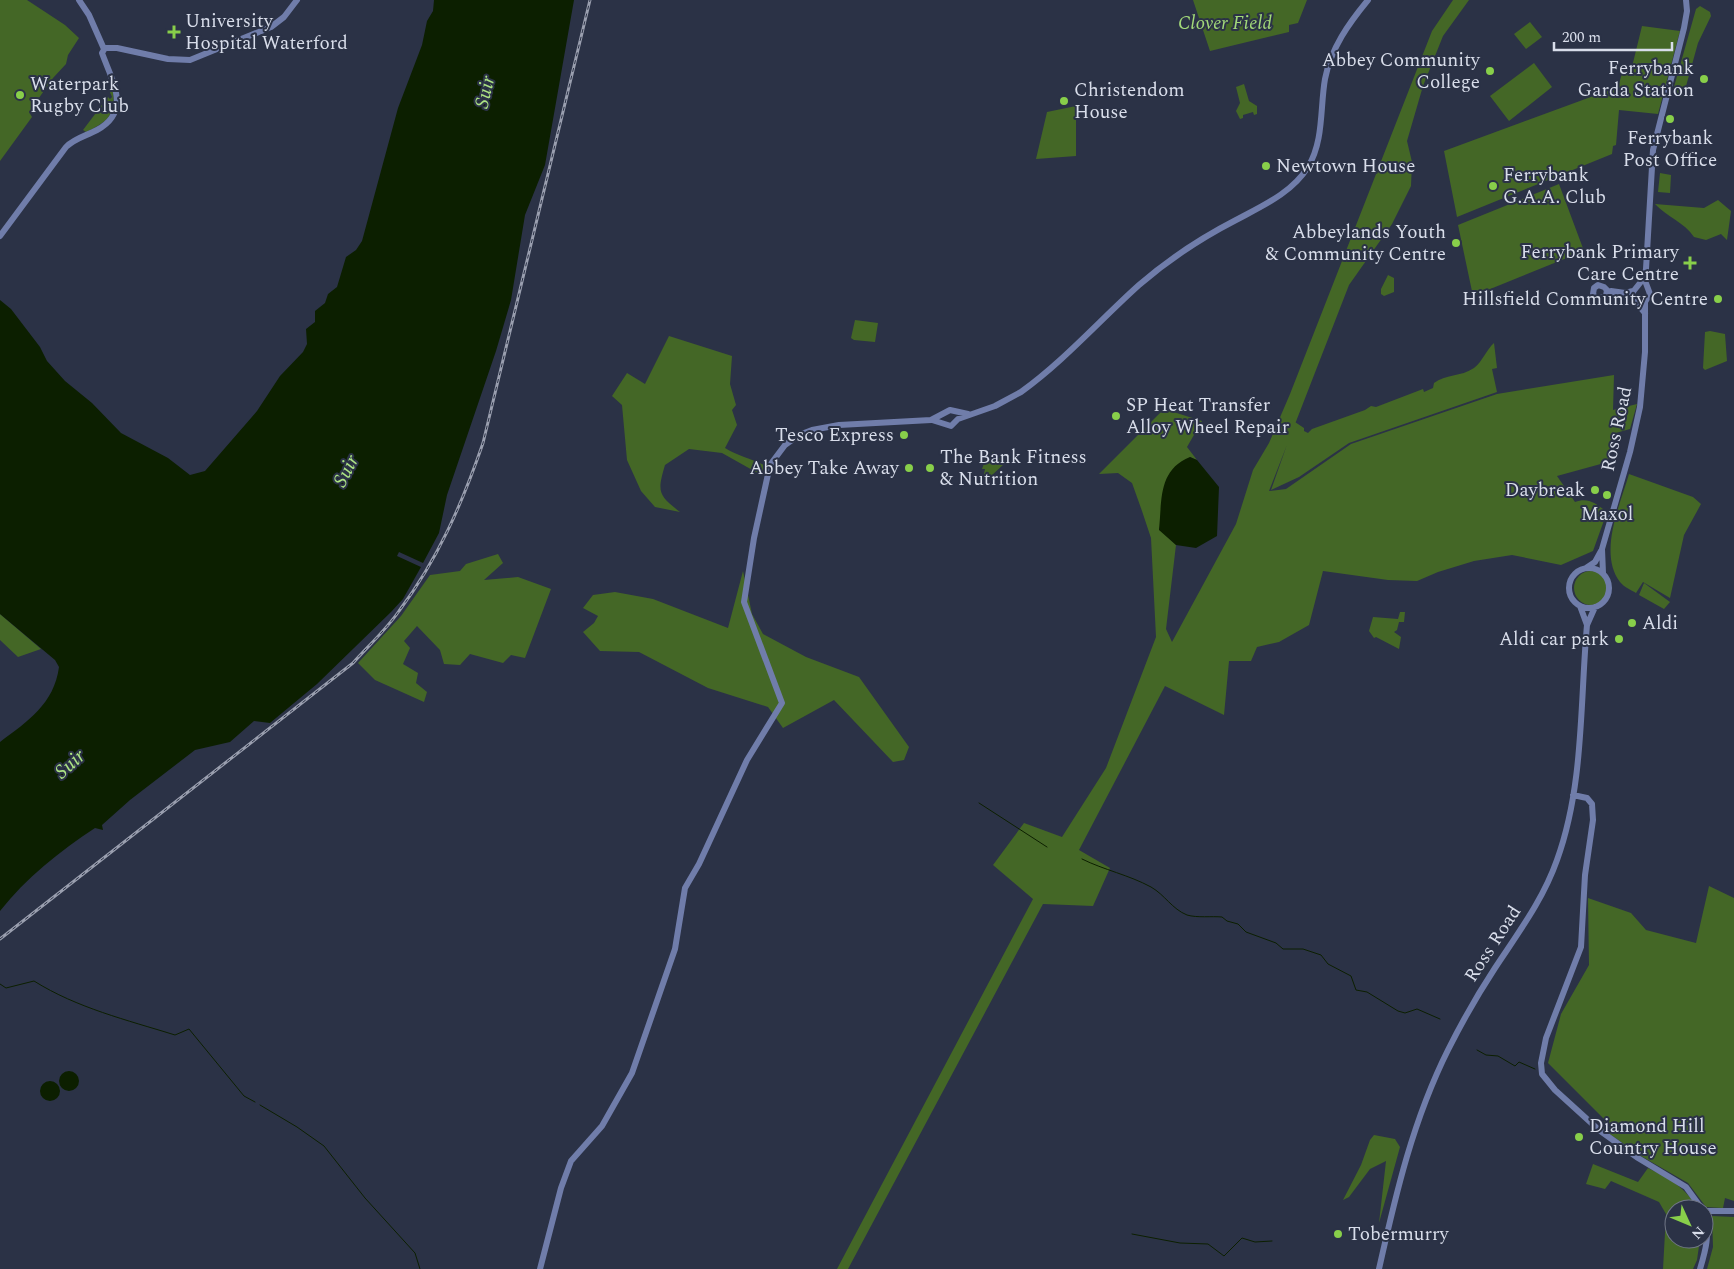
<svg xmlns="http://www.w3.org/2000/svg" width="1734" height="1269" viewBox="0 0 1734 1269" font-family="Spectral,serif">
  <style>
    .green { fill: #446726 }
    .water { fill: #0c1f00 }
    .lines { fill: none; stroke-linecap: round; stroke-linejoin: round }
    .stream { stroke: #0c1f00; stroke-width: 1 }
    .secondary { stroke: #707daa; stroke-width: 6 }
    .rail-casing { stroke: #9a9faf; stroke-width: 3 }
    .rail { stroke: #2b3246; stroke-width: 1; stroke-dasharray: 4; stroke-linecap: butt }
    .poi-dot { fill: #88cf4a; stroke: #2b3246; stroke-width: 2 }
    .labels { text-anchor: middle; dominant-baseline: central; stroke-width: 4; stroke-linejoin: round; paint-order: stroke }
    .poi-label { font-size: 19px; fill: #d8ddea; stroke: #2b3246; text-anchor: start }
    .park-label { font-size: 19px; font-style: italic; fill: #a2d979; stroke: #2b3246 }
    .street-label { font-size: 19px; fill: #d8ddea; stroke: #2b3246 }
    .water-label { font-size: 20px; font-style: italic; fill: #ade484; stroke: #2b3246 }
  </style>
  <rect width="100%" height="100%" fill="#2b3246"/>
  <!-- green -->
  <path class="green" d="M0,0h27l38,25 14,13 -11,17 -2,9 -13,14 -24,34 3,5 -32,44z
    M1193,0h114l-9,23 -9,2v7l-79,19z
    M1453,0h16l-26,36 -20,50 -16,55 5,21 -1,24 -19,38 -43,61 -80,206 17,-2 65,-45 146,-50 117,-19 -1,35 24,-6 -7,25 -18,5 -4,28 -51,14 18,26c14,-5 21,2 32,10l-14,39 -32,14 -49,-10 -38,6 -36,11 -21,9 -29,-1 -65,-9 -14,54 -30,17 -22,5 -6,14h-22l-5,54 -59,-29 -86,164 31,18 -17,38 -50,-2 -195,365h-11l196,-370 -40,-34 31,-42 38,14 44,-69 50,-131 -5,-99 -9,-27 -10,-28 -14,-10 -19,1 65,-65 38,12 -15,26 10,13 -7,-3 -31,72 17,16 -10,84 6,13 64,-118 17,-54 16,-27 21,-49 142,-363z
    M1700,6l10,6 1,4 -13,27 -15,54 -11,-3 24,-85z
    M1530,22l12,15 -16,12 -12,-15z
    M1642,26l38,5 -22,83 -39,-4 -3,35 -3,1 -1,8 -155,63 -13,-66 174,-64 5,-17 8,1z
    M1534,63l18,24 -43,34 -19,-25z
    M1244,84l5,17 8,5v8l-3,1 -1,-3 -10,3v3l-3,1 -4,-8 4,-8 -4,-16z
    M112,86c5,27 -2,35 -26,46l-3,-2 25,-33 2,2 2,-2 -3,-7z
    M1076,106v50l-40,3 11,-47z
    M1660,173l11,2 -1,18 -12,-1z
    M1559,184l25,67 -111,45 -15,-71z
    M1718,200l13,11 -4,29 -6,-6 -15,6 -12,-3c-10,-15 -27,-20 -39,-33l49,4z
    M1388,275l6,3v14l-10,4 -3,-2v-5z
    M855,320l23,3 -3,19 -21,-2 -3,-2z
    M1710,331l15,3 2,27 -22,9 -2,-2 2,-36z
    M669,336l63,20 -2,28 6,21 -4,5 5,15 -12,23c13,8 27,11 41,18l-3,10 -41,-23 -33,-4 -24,16c-8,27 -7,30 15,47l-25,-5 -14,-16 -14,-31 -5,-55 -10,-9 15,-23 18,11z
    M1494,343l3,25 -5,1 5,23 -148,51 -50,34 -28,13 24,-68 9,6v3l4,2 4,-4 53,-19 6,-4 5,1 47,-18 1,3 9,-4 1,-5c11,-9 27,-6 40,-15 9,-7 12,-18 20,-25z
    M993,452l12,11 -14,13 -7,-2 1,-5h-3l4,-11z
    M1629,474l64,23 8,7 -17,31 -14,63 -27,-16 -7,11c-5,-3 -12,-6 -16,-11 -22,-29 0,-77 9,-108z
    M498,554l5,9 -19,17 34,-3 33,12 -26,69 -14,-3 -8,8 -33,-9 -10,11 -16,-1 -4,-14 -23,-24 -13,15 6,7 -7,16 15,9 -2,10 11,9 -3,10 -49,-22 -17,-17 43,-47 29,-41 30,-4 6,-7z
    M1574 588a17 17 0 1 1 34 0a17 17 0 1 1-34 0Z
    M743,571l9,43 11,20 43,23 53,20 50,70 -5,13 -11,2 -59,-62 -51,28 -15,-21 -60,-19 -69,-36 -39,-1 -17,-19 11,-9 4,-7 -15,-8 10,-13 22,-3 38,7 75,29z
    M1644,583l26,19 -6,7 -25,-14z
    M1400,612h5l-1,10h-5l-2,8 -3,2 7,5 -2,12 -23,-12 -2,1 -5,-7 4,-14 25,2z
    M0,614l41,35 -23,8 -18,-17z
    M1709,886l25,12v303l-9,-3 -2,10 -17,-1 -18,-24 -47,-27 -41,-29 5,-7 -57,-57 13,-49 28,-49 -1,-67 43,15 15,17 50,13z
    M1374,1135l21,4 5,8 -21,76 7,-62 -16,8 -21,28 -6,3 18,-35 9,-25z
    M1593,1164l45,18 10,-14c24,12 36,19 51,41h-25v30h26l-3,21 -4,9h-30l3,-55 -7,-12 -48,-21 -6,8 -19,-5z
    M1712,1216l22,1v52h-27l6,-22z"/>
  <!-- water -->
  <path class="water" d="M434,0h140l-29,165 -20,50 -14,85 -15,51 -49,144 -8,38 -16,30 -24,-11 -2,4 24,11 -18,32 -12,13 -74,72 -47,39 -16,-2 -24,21 -35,8 -65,50 -28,25 1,5 -8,-2c-35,23 -69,50 -95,83v-169c28,-21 54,-38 59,-75l-4,-7 -55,-46v-314l11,9 29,38 7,14 18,20 27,22 29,30 47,25 22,17 15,-4 52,-60 23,-35 23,-24 4,-8 -1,-15 9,-7v-11l10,-8 3,-9 9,-7 9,-30 10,-7 6,-9 36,-133 24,-63 5,-24 6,-10z
    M1190,457l7,3 22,27 -2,49 -21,12 -20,-3 -17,-15c3,-30 -1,-60 31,-73z
    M59 1081a10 10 0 1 1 20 0a10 10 0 1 1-20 0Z
    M40 1091a10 10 0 1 1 20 0a10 10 0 1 1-20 0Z"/>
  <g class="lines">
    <!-- stream -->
    <path class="stream" d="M979,803l68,44
      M1082,859c22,11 47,16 69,28 14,8 21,22 36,28 10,3 25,1 35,2l5,4 11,3 8,8 30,11 7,6h20l18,6 7,9 23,12 5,14 11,2 31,19 7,2 12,-4 23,10
      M0,984l6,4 28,-7c43,27 93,39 141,54l14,-6 55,67 11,6
      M1477,1050l9,5 12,1 17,10 4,-4 16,7
      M260,1105l37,22 27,19 41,52 50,55 5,16
      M1132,1234l48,9 28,1 16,12 18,-18 13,4 17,-1"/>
    <!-- secondary -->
    <path class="secondary" d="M79,0l10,15 15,34
      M0,236l66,-89c9,-9 20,-11 31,-17 35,-19 15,-49 5,-77l3,-5h12l51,11 22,1 81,-33 13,-10 13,-17
      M1611,291l14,2 8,-2
      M1606,296l1,-6 -3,-3 -6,-2 -4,3 -1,6 4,5 18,-6
      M1645,313l-11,-13 -2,-7 12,-15 2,-9 7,-119 31,-122 3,-17 -1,-11
      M932,420l19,6 7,-7 37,-13 26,-14c43,-31 79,-72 118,-107 29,-25 62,-47 97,-65 26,-14 56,-27 72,-53 16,-26 12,-60 17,-88 6,-31 24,-56 43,-79
      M1569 588a20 20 0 1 1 40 0a20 20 0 1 1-40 0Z
      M1586,568l9,-6 6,-11
      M1603,573l-1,-24 28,-97 10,-45 5,-55v-50l5,-8 -6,-16
      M1580,606l7,19
      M1573,795l14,3 5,6 1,16 -8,55 -4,72 -35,91 -5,25 1,11 13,16 44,40 39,28 48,29 16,22
      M1704,1211h30
      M540,1269l21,-81 10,-27 31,-35 30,-53 43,-124 10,-61 14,-24 48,-104 35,-57 -38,-101 10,-64 16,-73 15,-20 14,-10 13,-5 27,-5 92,-5 19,-10 18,4
      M1379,1269c17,-76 34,-149 69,-219 14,-28 30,-56 47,-82 23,-35 48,-68 62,-108 27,-74 23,-158 30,-235l8,-18
      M1700,1269c6,-20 10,-34 4,-54"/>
    <defs>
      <path id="rail" d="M0,939l353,-276c15,-17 33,-33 46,-52 39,-52 63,-107 84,-168l107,-443"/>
    </defs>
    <!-- rail casing -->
    <use href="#rail" class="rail-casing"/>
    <!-- rail -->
    <use href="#rail" class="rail"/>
  </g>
  <!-- markers -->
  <g class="poi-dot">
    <path d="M171.5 24.5h5v5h5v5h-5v5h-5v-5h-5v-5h5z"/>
    <circle cx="1490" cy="71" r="5"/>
    <circle cx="1704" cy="79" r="5"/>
    <circle cx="20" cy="95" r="5"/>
    <circle cx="1064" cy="101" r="5"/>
    <circle cx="1670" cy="119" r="5"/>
    <circle cx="1266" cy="166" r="5"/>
    <circle cx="1493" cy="186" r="5"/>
    <circle cx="1456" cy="243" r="5"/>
    <path d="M1687.5 255.5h5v5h5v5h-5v5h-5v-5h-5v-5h5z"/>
    <circle cx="1718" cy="299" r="5"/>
    <circle cx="1116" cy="416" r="5"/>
    <circle cx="904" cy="435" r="5"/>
    <circle cx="909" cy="468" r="5"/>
    <circle cx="930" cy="468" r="5"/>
    <circle cx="1595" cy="490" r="5"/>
    <circle cx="1607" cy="495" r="5"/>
    <circle cx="1632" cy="623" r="5"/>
    <circle cx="1619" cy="639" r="5"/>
    <circle cx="1579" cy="1137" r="5"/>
    <circle cx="1338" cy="1234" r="5"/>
  </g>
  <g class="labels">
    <!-- poi labels -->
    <g class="poi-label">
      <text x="185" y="21">University<tspan x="185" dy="22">Hospital Waterford</tspan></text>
      <text x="1480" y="60" text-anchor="end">Abbey Community<tspan x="1480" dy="22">College</tspan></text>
      <text x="1694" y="68" text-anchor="end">Ferrybank<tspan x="1694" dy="22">Garda Station</tspan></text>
      <text x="30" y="84">Waterpark<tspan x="30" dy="22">Rugby Club</tspan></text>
      <text x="1074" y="90">Christendom<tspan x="1074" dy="22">House</tspan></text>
      <text x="1670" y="138" text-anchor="middle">Ferrybank<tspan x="1670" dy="22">Post Office</tspan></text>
      <text x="1276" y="166">Newtown House</text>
      <text x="1503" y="175">Ferrybank<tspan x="1503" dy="22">G.A.A. Club</tspan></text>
      <text x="1446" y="232" text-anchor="end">Abbeylands Youth<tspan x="1446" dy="22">&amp; Community Centre</tspan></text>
      <text x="1679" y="252" text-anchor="end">Ferrybank Primary<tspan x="1679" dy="22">Care Centre</tspan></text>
      <text x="1708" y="299" text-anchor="end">Hillsfield Community Centre</text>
      <text x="1126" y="405">SP Heat Transfer<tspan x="1126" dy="22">Alloy Wheel Repair</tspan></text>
      <text x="894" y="435" text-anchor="end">Tesco Express</text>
      <text x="940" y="457">The Bank Fitness<tspan x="940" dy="22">&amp; Nutrition</tspan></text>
      <text x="899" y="468" text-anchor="end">Abbey Take Away</text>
      <text x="1585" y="490" text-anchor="end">Daybreak</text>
      <text x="1607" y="514" text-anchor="middle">Maxol</text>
      <text x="1642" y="623">Aldi</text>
      <text x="1609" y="639" text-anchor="end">Aldi car park</text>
      <text x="1589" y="1126">Diamond Hill<tspan x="1589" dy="22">Country House</tspan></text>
      <text x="1348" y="1234">Tobermurry</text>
    </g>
    <!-- park labels -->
    <g class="park-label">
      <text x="1225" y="23">Clover Field</text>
    </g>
    <!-- street labels -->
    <g class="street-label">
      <text transform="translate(1617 429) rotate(-78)">Ross Road</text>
      <text transform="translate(1493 944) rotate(-57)">Ross Road</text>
    </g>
    <!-- water labels -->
    <g class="water-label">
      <text transform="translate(485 92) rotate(-77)">Suir</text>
      <text transform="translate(346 471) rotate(-63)">Suir</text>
      <text transform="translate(70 764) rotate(-42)">Suir</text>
    </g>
  </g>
  <!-- north arrow -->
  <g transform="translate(1689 1224) rotate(134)"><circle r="24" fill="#2b3246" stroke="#707688"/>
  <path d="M0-4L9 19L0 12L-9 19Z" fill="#88cf4a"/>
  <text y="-8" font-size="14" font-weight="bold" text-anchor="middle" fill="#d8ddea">N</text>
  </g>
  <!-- scale -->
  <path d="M1554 42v8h118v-8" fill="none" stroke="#d8ddea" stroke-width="2.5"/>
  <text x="1562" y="42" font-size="15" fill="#d8ddea" stroke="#2b3246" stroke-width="4" paint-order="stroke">200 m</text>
</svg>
